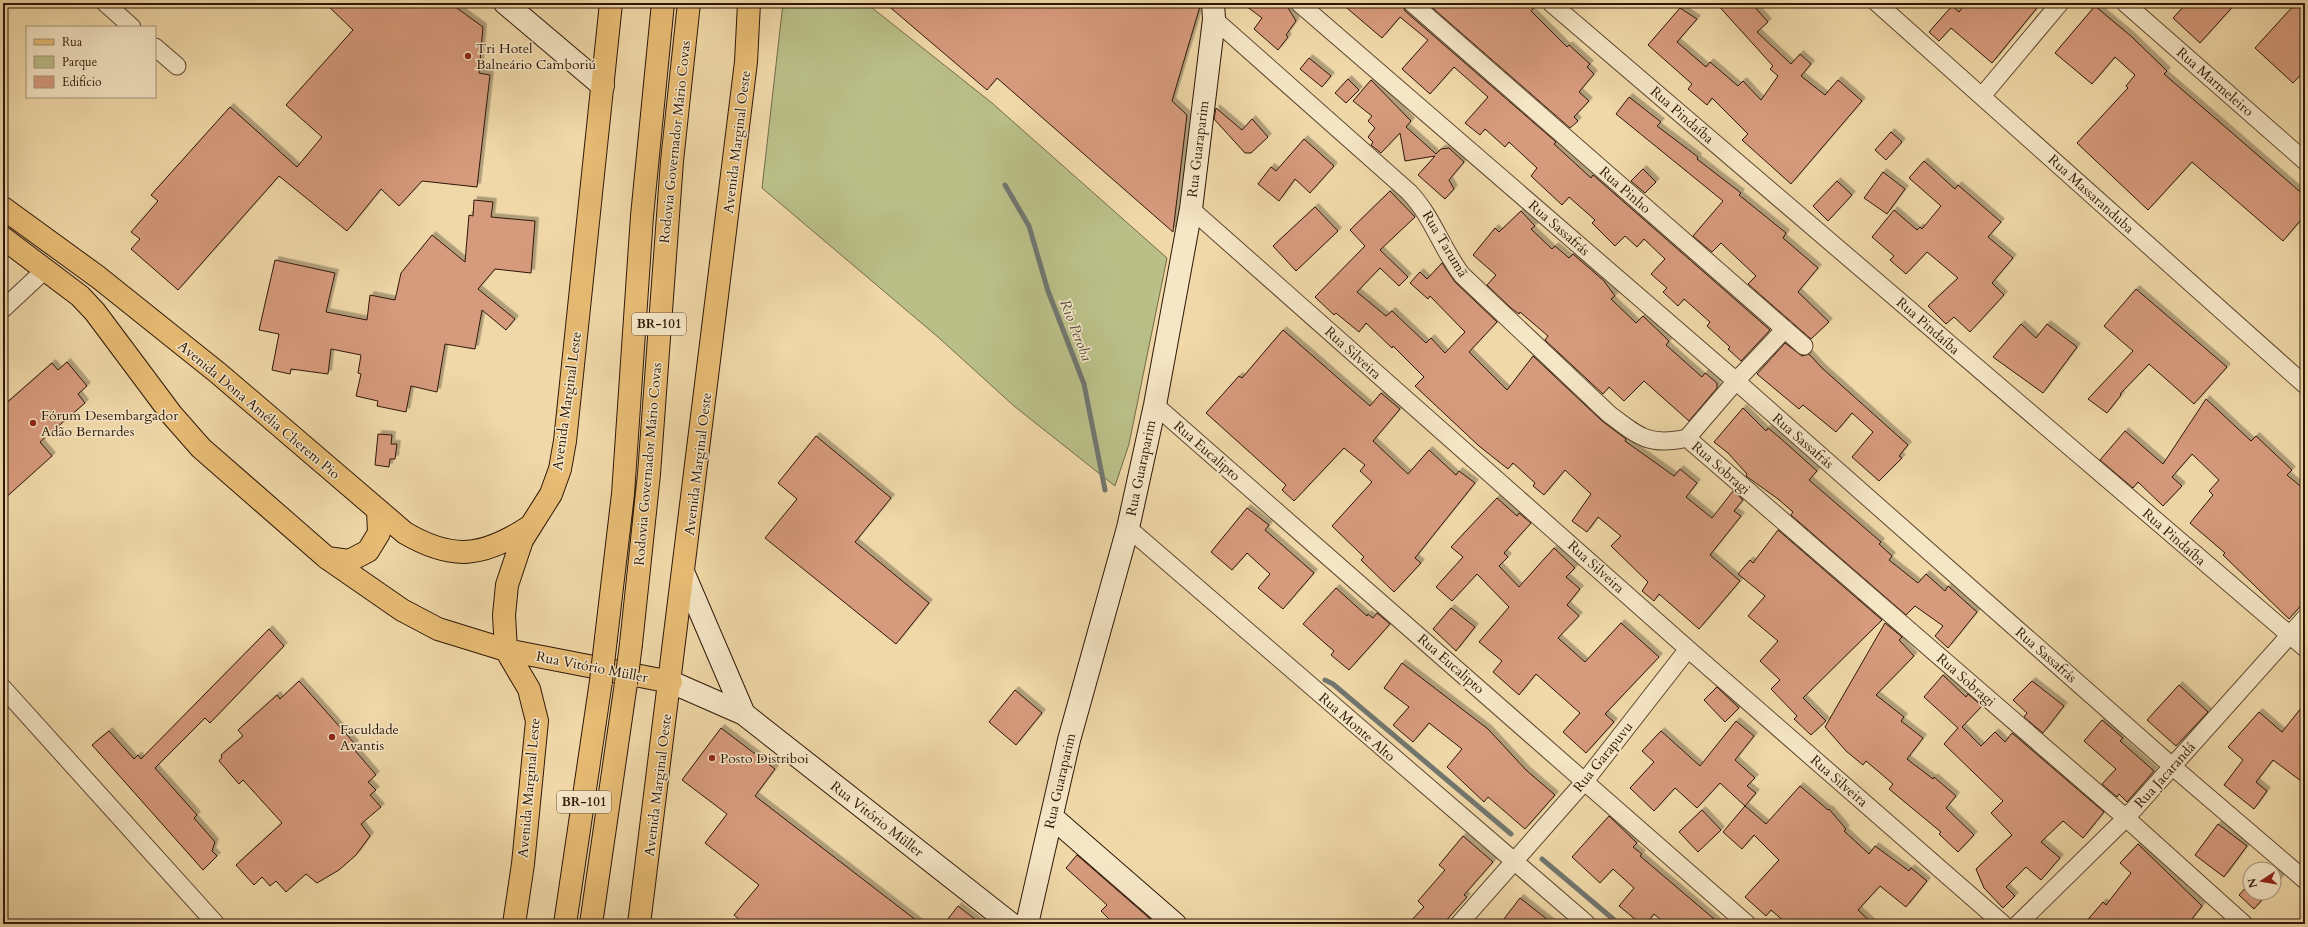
<svg xmlns="http://www.w3.org/2000/svg" width="2308" height="927" viewBox="0 0 2308 927" font-family="Cardo,serif">
  <style>
    .green { fill: #babf88; stroke: #746b48 }
    .lines { fill: none; stroke-linecap: round; stroke-linejoin: round }
    .stream { stroke: #72766f; stroke-width: 5 }
    .building { fill: #d69a7c; stroke: #2e1707; filter: url(#shadow) }
    .street-casing { stroke: #5e472f; stroke-width: 19 }
    .secondary-casing { stroke: #2e1707; stroke-width: 24 }
    .primary-casing { stroke: #2e1707; stroke-width: 24 }
    .highway-casing { stroke: #2e1707; stroke-width: 24 }
    .street { stroke: #f5e6c6; stroke-width: 17 }
    .secondary { stroke: #f5e6c6; stroke-width: 22 }
    .primary { stroke: #e8bc74; stroke-width: 22 }
    .highway { stroke: #e8bc74; stroke-width: 22 }
    .highway-bridge-casing { stroke: #2e1707; stroke-width: 24; stroke-linecap: butt }
    .highway-bridge { stroke: #e8bc74; stroke-width: 22 }
    .poi-dot { fill: #8f2418; stroke: #f5e6c6; stroke-width: 1.5 }
    .labels { text-anchor: middle; dominant-baseline: central; stroke-width: 3; stroke-linejoin: round; paint-order: stroke }
    .shield { fill: #f5e6c6; stroke: #6a5540; stroke-width: 1 }
    .shield-label { font-size: 13px; font-weight: bold; fill: #2e1707 }
    .poi-label { font-size: 14px; fill: #2e1707; stroke: #f5e6c6; text-anchor: start }
    .street-label { font-size: 14px; fill: #2e1707; stroke: #f5e6c6 }
    .water-label { font-size: 15px; font-style: italic; fill: #564f44; stroke: #f5e6c6 }
  </style>
  <defs>
    <filter id="shadow"><feDropShadow dx="3.5" dy="-3.5" stdDeviation="0" flood-color="#0004"/></filter>
  </defs>
  <rect width="100%" height="100%" fill="#f0d8a8"/>
  <filter id="stains"><feTurbulence type="fractalNoise" baseFrequency=".005" numOctaves="4"/><feColorMatrix values="0 0 0 0 .2 0 0 0 0 .09 0 0 0 0 .02 0 0 0 .5 -.17"/></filter>
  <radialGradient id="worn" r=".72"><stop offset=".6" stop-color="#630" stop-opacity="0"/><stop offset="1" stop-color="#630" stop-opacity=".3"/></radialGradient>
  <!-- green -->
  <path class="green" d="M783,3h83l126,100 175,155 -38,186 -14,42 -101,-80 -76,-69 -176,-149z"/>
  <g class="lines">
    <!-- stream -->
    <path class="stream" d="M1005,185l24,41 19,65 36,93 21,106
      M1325,680l8,4 178,150
      M1542,859l77,65"/>
  </g>
  <!-- building -->
  <path class="building" d="M325,3h125l33,24 -4,46 11,2 -13,112 -55,-6 -23,25 -18,-17 -34,42 -68,-55 -101,114 -47,-41 9,-10 -9,-7 27,-31 -7,-6 79,-88 67,60 25,-30 -36,-32 67,-75z
    M885,3h316l-29,98 15,14 -14,117 -176,-154 -10,12z
    M1242,3h43l11,18 -10,14 2,2 -10,13 -24,-21 8,-11z
    M1341,3h61l3,8 151,131 -2,2 37,34 2,-3 177,155 -29,31 -13,-12 2,-2 -23,-21 3,-4 -26,-23 -6,7 -15,-14 4,-4 -16,-14 14,-15 -21,-20 -7,8 -12,-11 -10,10 -23,-23 3,-3 -26,-23 -7,8 -31,-29 6,-8 -28,-26 -4,5 -20,-18 -5,6 -15,-12 23,-26 -34,-30 -24,27 -28,-25 26,-29 -28,-23 -18,21z
    M1427,3h111l-7,8 36,36 2,-2 21,19 -3,3 7,7 -15,18 10,9 -15,16 4,4 -8,7z
    M1716,3h35l17,19 -11,10 34,32 9,-10 11,10 -10,12 24,19 13,-15 24,21 -71,83 -49,-44 6,-6 -36,-36 -5,7 -19,-16 4,-5 -44,-39 32,-37 17,11 -20,23 29,25 4,-5 28,24 5,-5 18,19 17,-24 -8,-7 3,-3z
    M1966,3h75l-49,60 -41,-35 -12,13 -10,-9 23,-26 7,6z
    M2187,3h49l-36,40 -27,-25z
    M2296,3h9v67l-12,13 -38,-35z
    M2095,6l37,31 35,34 -3,3 141,122v19l-22,26 -91,-79 -44,48 -71,-67 51,-55 -2,-2 9,-11 -20,-18 -23,27 -37,-31z
    M1309,58l22,18 -9,11 -22,-18z
    M1348,79l11,11 -13,13 -11,-10z
    M1371,80l40,41 -5,6 30,27 5,-5 8,-1 15,14 -15,18 5,9 -9,10 -27,-24 17,-19 -30,5 -5,-28 -19,20 -10,-8 2,-3 -5,-5 7,-9 -7,-7 4,-5 -19,-15z
    M1629,97l32,25 -4,4 41,31 -1,2 44,34 -2,2 47,38 -3,5 35,30 -20,24 31,30 -18,17 -63,-55 8,-8 -35,-33 -9,9 -19,-16 30,-35 -107,-87z
    M1216,108l26,22 10,-11 16,18 -17,16h-6l-31,-34z
    M1891,132l11,10 -16,18 -11,-10z
    M1304,139l30,27 -24,27 -15,-14 -16,22 -21,-17 13,-17 5,4z
    M1924,161l31,28 3,-4 43,37 -13,15 25,21 -21,25 12,12 -34,37 -16,-15 -8,7 -18,-18 30,-28 -31,-26 -21,22 -16,-14 4,-4 -22,-19 22,-27 23,20 3,-3 2,2 19,-23 -32,-28z
    M1643,169l13,13 -11,11 -14,-12z
    M1883,172l22,17 -18,25 -23,-16z
    M1837,181l15,14 -24,26 -15,-15z
    M1390,191l25,26 -35,33 28,27 -9,9 -19,-18 -23,24 29,24 6,-5 34,32 5,-5 14,15 20,-21 -35,-36 -2,3 -18,-16 10,-11 7,7 15,-16 13,19 42,40 -28,30 38,38 26,-34 69,65 24,18 -1,2 49,35 6,-7 17,14 -11,14 26,21 21,-27 10,9 -9,11 7,5 -31,39 30,26 -41,48 -40,-35 -5,7 -12,-10 6,-9 -37,-36 10,-10 -23,-19 -11,15 -15,-11 19,-27 -26,-24 -21,25 -11,-9 2,-3 -22,-20 -5,6 -29,-23 -64,-60 9,-9 -31,-31 -1,2 -26,-25 -7,9 -23,-19 -2,2 -19,-18 50,-51 -15,-16z
    M474,200l19,2 -2,15 44,4 -4,52 -36,-4 -17,20 37,30 -9,11 -24,-20 -7,39 -30,-5 -8,48 -26,-6 -5,26 -29,-6 1,-5 -22,-5 5,-22 -3,-1 3,-18 -30,-6 -3,25 -37,-5 -1,5 -18,-4 7,-36 -20,-4 16,-70 60,13 -9,39 41,8 3,-25 25,5 6,-27 31,-38 33,27 4,-47 4,1z
    M1315,207l23,24 -42,40 -23,-25z
    M1521,211l14,15 -4,3 21,20 3,-3 14,12 4,-4 31,27 11,15 -4,3 25,24 7,-7 26,25 -3,4 36,32 3,-4 12,10v5l-28,33 -45,-40 -20,20 -15,-14 -6,7 -58,-54 3,-4 -28,-24 -1,2 -8,-6 -24,-23 9,-10 -23,-20 22,-27 4,4z
    M2136,289l91,78 -33,37 -45,-40 -29,30 1,1 -14,18 -19,-14 45,-48 -29,-25z
    M2021,324l15,14 11,-14 30,23 -34,46 -50,-36z
    M1283,330l87,76 11,-13 19,16 -27,32 35,33 21,-24 27,25 3,-4 16,12 -60,75 6,5 -27,29 -33,-32 3,-3 -32,-31 40,-44 -12,-11 5,-6 -21,-17 -50,53 -12,-11 4,-5 -80,-72 33,-37 3,2z
    M1785,343l17,13 7,-2 13,14 86,77 -9,11 3,2 -23,23 -27,-24 21,-25 -21,-19 -16,19 -33,-27 -4,4 -42,-35z
    M67,362l20,24 -9,8 7,9 -45,39 12,14 -49,44v-94l49,-43 6,7z
    M2206,399l45,42 5,-5 36,34 -5,5 18,15v111l-16,18 -66,-64 2,-2 -35,-30 23,-28 -4,-4 10,-11 -27,-26 -20,23 10,9 -19,20 -25,-24 -5,6 -33,-28 25,-29 38,33z
    M1743,408l23,23 2,-3 11,9 38,34 -8,9 72,62 -2,2 13,12 -3,4 29,23 8,-9 19,17 3,-5 29,26 -29,36 -13,-12 8,-10 -28,-20 -9,9 -115,-100 2,-3 -15,-13 -32,-23 1,-2 -19,-21 -14,-11z
    M378,434l14,1 -1,9h6l-2,15h-5l-1,8 -14,-2z
    M816,436l75,62 -36,44 74,61 -33,41 -131,-106 32,-39 -19,-16z
    M1497,498l20,18 2,-3 12,10 -27,30 4,4 -9,9 20,21 35,-39 21,20 -9,9 14,12 -13,16 12,11 -21,22 27,24 36,-39 38,34 -54,57 9,8 -28,31 -23,-21 17,-19 -44,-39 -17,21 -26,-23 9,-11 -23,-19 30,-35 -32,-33 -25,27 -16,-14 27,-30 -12,-10z
    M1247,508l22,17 -4,5 49,43 -31,36 -25,-21 12,-14 -23,-21 -15,17 -21,-18z
    M1778,530l104,90 -79,78 23,23 -15,14 -17,-16 3,-3 -26,-27 9,-9 -20,-19 18,-20 -30,-25 17,-20 -27,-22 12,-14 3,3z
    M1336,588l31,28 1,-2 5,4 4,-5 13,11 -41,46 -18,-15 3,-4 -31,-27z
    M1451,608l24,19 -19,24 -23,-22z
    M1885,623l17,14 -3,3 15,16 -38,39 28,22 -3,4 22,17 -16,21 26,20 1,-2 22,19 -10,12 28,27 -16,17 -19,-18 2,-2 -52,-43 4,-5 -27,-23 -3,4 -17,-14 -21,-24z
    M269,629l15,17 -74,77 -5,-5 -50,50 42,47 -3,3 21,24 -3,9 5,5 -14,14 -111,-125 17,-14 25,28 4,-4 3,4z
    M1402,663l86,66 38,41 29,25 -30,34 -37,-32 -4,5 -37,-35 15,-18 -33,-26 -16,19 -20,-17 16,-18 -25,-19z
    M1943,675l23,22 2,-3 14,12 -20,21 19,19 14,-14 10,10 7,-9 92,79 -21,26 -20,-17 -22,21 19,16 -19,22 -15,-13 -20,20 9,9 -12,12 -19,-20 -8,-19 36,-34 -21,-22 12,-12 -59,-57 14,-16 -34,-31z
    M299,681l56,63 -3,3 24,28 -8,7 8,8 -6,5 11,12 -20,17 9,12 -14,19 -17,15 -22,13 -11,-9 -20,18 -10,-11 -6,5 -8,-9 -8,8 -18,-20 46,-42 -39,-43 -4,4 -20,-23 3,-4 -1,-2 22,-19 -5,-6 39,-35 3,4z
    M2032,681l32,25 -21,27 -19,-16 3,-4 -14,-13z
    M2179,685l29,27 -32,34 -29,-26z
    M1717,687l22,21 -14,14 -21,-22z
    M1015,690l27,23 -26,32 -27,-23z
    M2305,703v81l-32,-24 -17,22 11,9 -13,18 -30,-24 19,-25 -15,-13 31,-35 23,20z
    M2102,720l21,18 -3,3 34,30 -27,31 -8,-8 -2,3 -15,-13 14,-15 -32,-28z
    M1736,721l18,15 -19,24 20,18 -8,8 9,7 -11,13 -25,-23 -23,25 -22,-20 -21,23 -24,-23 24,-26 -12,-11 19,-20 39,35z
    M721,728l54,41 -20,27 166,128h-176l-11,-9 25,-30 -54,-42 22,-29 -45,-34z
    M1800,786l28,24 1,-1 17,20 -2,2 25,23 6,-8 34,25 2,-3 16,13 -21,26 -26,-21 -22,24 15,14h-86l-16,-14 -5,6 -21,-19 34,-37 -25,-25 -12,14 -19,-17 22,-26 21,18z
    M1702,810l19,20 -23,22 -19,-20z
    M1609,816l28,27 -4,4 9,7 -2,2 80,68h-54l-12,-10 -8,10h-5l-22,-18 15,-18 -21,-19 -13,14 -28,-26z
    M2218,824l29,22 -23,31 -29,-22z
    M1463,836l30,26 -29,33 3,2 -24,27h-35l16,-17 -6,-6 27,-31 -6,-5z
    M2138,844l64,62 -14,18h-104l19,-22 3,3 25,-32 -11,-10z
    M1077,855l79,69h-42l-13,-13 6,-6 -41,-37z
    M2274,871l7,7 -7,8z
    M2250,883v10h18l-14,16 -15,-14z
    M1520,898l33,26h-53z
    M958,906l23,18h-37z"/>
  <g class="lines">
    <defs>
      <path id="street" d="M105,3l27,24
        M1299,3l437,378 437,386 132,113
        M1412,3l392,343
        M1551,3l754,645
        M1877,3l428,382
        M2125,3l180,158
        M1214,19l195,173c24,25 32,56 53,83l147,139c29,22 40,33 78,24
        M155,47l22,19
        M1982,96l78,-93
        M1191,209l497,440 315,275
        M3,309l43,-40
        M1155,405l592,519
        M1687,438l439,380 118,106
        M1687,438l49,-57 49,-52
        M1128,528l459,396
        M3,688l213,236
        M1459,924l126,-143 103,-132
        M2018,924l108,-106 179,-200"/>
      <path id="secondary" d="M505,3l98,83
        M684,574l60,140
        M671,682l73,32 267,210
        M1052,817l123,107
        M1027,924l42,-184 59,-212 27,-123 36,-196 23,-190 -1,-16"/>
      <path id="primary" d="M3,208l95,69 120,96 187,160c48,28 78,24 124,-6
        M3,238l77,58 15,16 77,103 29,33 126,110 75,52 36,19 68,21 165,32
        M327,558l22,3 19,-10 11,-18 -1,-22
        M514,924l9,-60 14,-143 -8,-32 -23,-39 -2,-35 3,-30 15,-45 29,-46 9,-25 5,-28 46,-438
        M639,924l107,-862 3,-59"/>
      <path id="highway" d="M606,638l17,-144 19,-278 21,-213
        M631,644l18,-170 23,-313 17,-158
        M565,924l36,-243
        M591,924l35,-241"/>
    </defs>
    <!-- street casing -->
    <use href="#street" class="street-casing"/>
    <!-- secondary casing -->
    <use href="#secondary" class="secondary-casing"/>
    <!-- primary casing -->
    <use href="#primary" class="primary-casing"/>
    <!-- highway casing -->
    <use href="#highway" class="highway-casing"/>
    <!-- street -->
    <use href="#street" class="street"/>
    <!-- secondary -->
    <use href="#secondary" class="secondary"/>
    <!-- primary -->
    <use href="#primary" class="primary"/>
    <!-- highway -->
    <use href="#highway" class="highway"/>
    <defs>
      <path id="highway-bridge" d="M601,681l5,-43
        M626,683l5,-39"/>
    </defs>
    <!-- highway-bridge casing -->
    <use href="#highway-bridge" class="highway-bridge-casing"/>
    <!-- highway-bridge -->
    <use href="#highway-bridge" class="highway-bridge"/>
  </g>
  <!-- markers -->
  <g class="poi-dot">
    <circle cx="468" cy="56" r="4"/>
    <circle cx="33" cy="423" r="4"/>
    <circle cx="332" cy="737" r="4"/>
    <circle cx="712" cy="758" r="4"/>
  </g>
  <g class="labels">
    <!-- shield labels -->
    <g class="shield">
      <rect x="632" y="313" width="54" height="22" rx="3"/>
      <rect x="557" y="791" width="54" height="22" rx="3"/>
    </g>
    <g class="shield-label">
      <text x="659" y="324">BR-101</text>
      <text x="584" y="802">BR-101</text>
    </g>
    <!-- poi labels -->
    <g class="poi-label">
      <text x="476" y="48">Tri Hotel<tspan x="476" dy="16">Balneário Camboriú</tspan></text>
      <text x="41" y="415">Fórum Desembargador<tspan x="41" dy="16">Adão Bernardes</tspan></text>
      <text x="340" y="729">Faculdade<tspan x="340" dy="16">Avantis</tspan></text>
      <text x="720" y="758">Posto Distriboi</text>
    </g>
    <!-- street labels -->
    <g class="street-label">
      <text transform="translate(2215 82) rotate(41)">Rua Marmeleiro</text>
      <text transform="translate(1682 115) rotate(41)">Rua Pindaíba</text>
      <text transform="translate(675 142) rotate(-84)">Rodovia Governador Mário Covas</text>
      <text transform="translate(737 142) rotate(-83)">Avenida Marginal Oeste</text>
      <text transform="translate(1198 149) rotate(-83)">Rua Guaraparim</text>
      <text transform="translate(1625 190) rotate(41)">Rua Pinho</text>
      <text transform="translate(2091 194) rotate(42)">Rua Massaranduba</text>
      <text transform="translate(1559 228) rotate(41)">Rua Sassafrás</text>
      <text transform="translate(1445 244) rotate(59)">Rua Tarumã</text>
      <text transform="translate(1928 326) rotate(41)">Rua Pindaíba</text>
      <text transform="translate(1353 353) rotate(42)">Rua Silveira</text>
      <text transform="translate(567 401) rotate(-82)">Avenida Marginal Leste</text>
      <text transform="translate(259 410) rotate(40)">Avenida Dona Amélia Cherem Pio</text>
      <text transform="translate(1803 441) rotate(41)">Rua Sassafrás</text>
      <text transform="translate(1207 451) rotate(41)">Rua Eucalipto</text>
      <text transform="translate(648 464) rotate(-85)">Rodovia Governador Mário Covas</text>
      <text transform="translate(698 464) rotate(-83)">Avenida Marginal Oeste</text>
      <text transform="translate(1141 468) rotate(-78)">Rua Guaraparim</text>
      <text transform="translate(1721 468) rotate(41)">Rua Sobragi</text>
      <text transform="translate(2174 537) rotate(41)">Rua Pindaíba</text>
      <text transform="translate(1596 567) rotate(42)">Rua Silveira</text>
      <text transform="translate(2046 655) rotate(41)">Rua Sassafrás</text>
      <text transform="translate(1451 664) rotate(41)">Rua Eucalipto</text>
      <text transform="translate(592 667) rotate(11)">Rua Vitório Müller</text>
      <text transform="translate(1966 680) rotate(41)">Rua Sobragi</text>
      <text transform="translate(1357 727) rotate(41)">Rua Monte Alto</text>
      <text transform="translate(1603 757) rotate(-51)">Rua Garapuvu</text>
      <text transform="translate(2165 775) rotate(-48)">Rua Jacarandá</text>
      <text transform="translate(1060 781) rotate(-77)">Rua Guaraparim</text>
      <text transform="translate(1839 781) rotate(41)">Rua Silveira</text>
      <text transform="translate(658 785) rotate(-83)">Avenida Marginal Oeste</text>
      <text transform="translate(529 788) rotate(-85)">Avenida Marginal Leste</text>
      <text transform="translate(877 819) rotate(38)">Rua Vitório Müller</text>
    </g>
    <!-- water labels -->
    <g class="water-label">
      <text transform="translate(1076 330) rotate(69)">Rio Peroba</text>
    </g>
  </g>
  <!-- margin -->
  <rect width="2308" height="927" fill="none" stroke="#f0d8a8" stroke-width="16"/>
  <rect x="4" y="4" width="2300" height="919" fill="none" stroke="#2e1707" stroke-width="2"/>
  <rect x="8" y="8" width="2292" height="911" fill="none" stroke="#2e1707"/>
  <!-- legend -->
  <rect x="26" y="26" width="130" height="72" fill="#f5e6c6" stroke="#a5937a"/>
  <rect x="34" y="39" width="20" height="6" fill="#e8bc74" stroke="#a5937a"/>
  <text x="62" y="46" font-size="12" fill="#2e1707">Rua</text>
  <rect x="34" y="56" width="20" height="12" fill="#babf88" stroke="#a5937a"/>
  <text x="62" y="66" font-size="12" fill="#2e1707">Parque</text>
  <rect x="34" y="76" width="20" height="12" fill="#d69a7c" stroke="#a5937a"/>
  <text x="62" y="86" font-size="12" fill="#2e1707">Edifício</text>
  <!-- north arrow -->
  <g transform="translate(2262 881) rotate(258)"><circle r="19" fill="#f5e6c6" stroke="#a5937a"/>
  <path d="M0-3L7 15L0 10L-7 15Z" fill="#8f2418"/>
  <text y="-6" font-size="11" font-weight="bold" text-anchor="middle" fill="#2e1707">N</text>
  </g>
  <rect width="100%" height="100%" filter="url(#stains)"/>
  <rect width="100%" height="100%" fill="url(#worn)"/>
</svg>
